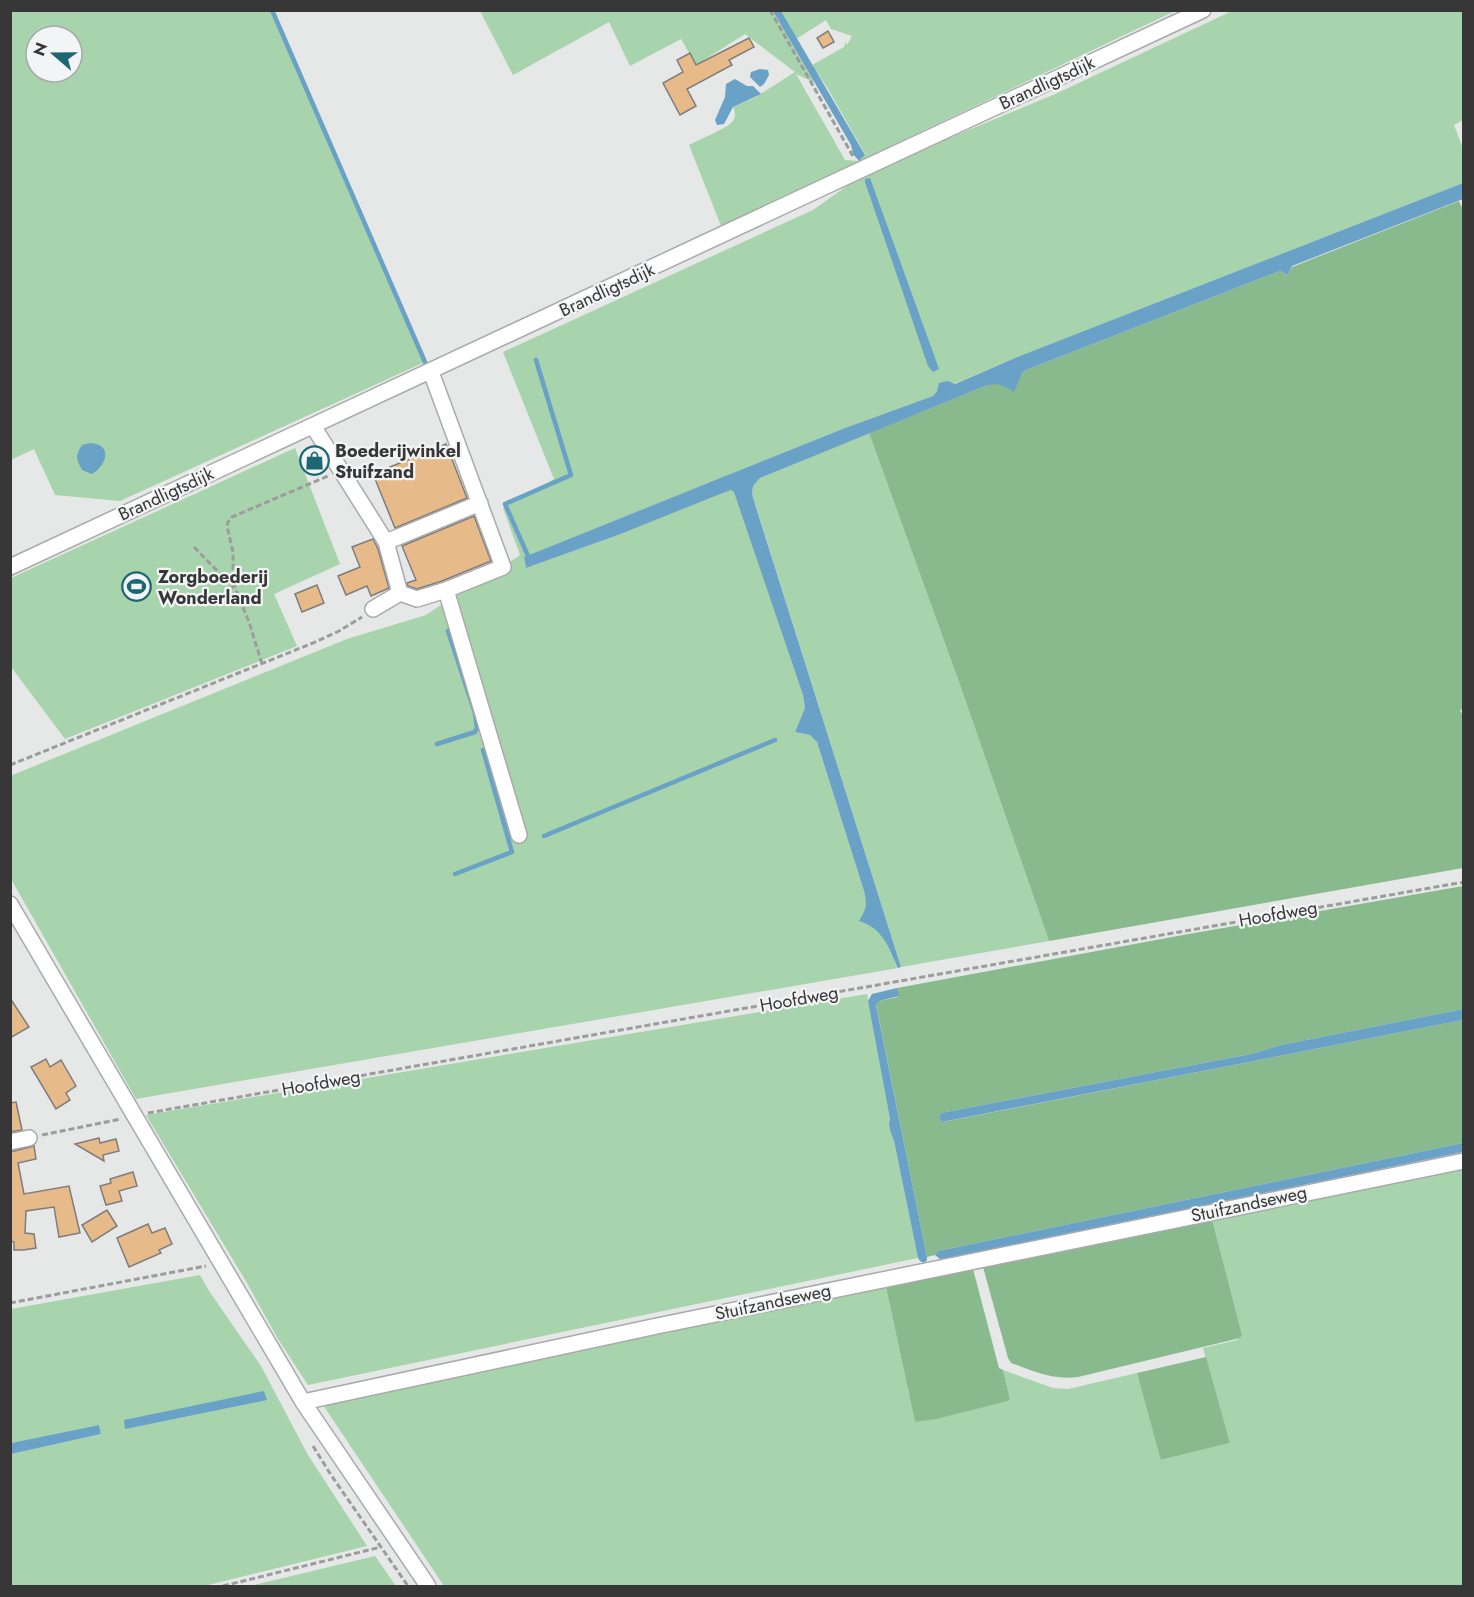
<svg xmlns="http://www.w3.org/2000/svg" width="1474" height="1597" viewBox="0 0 1474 1597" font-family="Jost,sans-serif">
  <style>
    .green { fill: #a7d4ac; fill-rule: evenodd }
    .forest { fill: #88ba8e }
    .water { fill: #69a1c7 }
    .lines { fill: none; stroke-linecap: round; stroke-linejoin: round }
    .stream { stroke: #69a1c7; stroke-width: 4.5 }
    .building { fill: #e7ba8a; stroke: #7e7d7c; stroke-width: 1.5 }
    .minor-casing { stroke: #a9aaab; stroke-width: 18 }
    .path { stroke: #9c9c9c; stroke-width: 3; stroke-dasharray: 6 3; stroke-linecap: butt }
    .minor { stroke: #fff; stroke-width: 15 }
    .labels { text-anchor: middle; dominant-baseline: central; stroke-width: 4.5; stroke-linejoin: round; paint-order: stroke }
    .street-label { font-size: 18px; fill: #373737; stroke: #f3f4f5 }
    .poi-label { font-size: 18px; font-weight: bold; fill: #373737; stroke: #f3f4f5; text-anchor: start }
  </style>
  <rect width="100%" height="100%" fill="#e6e7e7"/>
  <!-- green -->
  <path class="green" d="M10,11h263l113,264 39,87 -305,139 -65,-6 -21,-46 -23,11zM36,36h36v36h-36z
    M480,11h293l42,72 -19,-9 49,86 14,1 6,-7 -37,-65 -16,-24 32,-18 2,-5 1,3 5,-9 -21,-7 -5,-9 -30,19 -15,-28h394l-244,116 -71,35 -139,64 -32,-81c9,-5 39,-17 44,-24 3,-4 2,-9 0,-14l21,-9 41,-26 -50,-38 -49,31 -15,-26 -51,27 -21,-44 -96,53z
    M1232,11h231v109l-9,5 9,24v34l-448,175 -78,33 -4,5 -88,32 -117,47 3,15 4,2 68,203 2,13 -10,24 15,3 7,7 47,149 3,14 -3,8c4,9 9,12 15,19 8,11 13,24 19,36l-762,131 -125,-220 -1,-103 337,-137 79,-24 27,-18 18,-9 49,-33 -17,-47 51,-29 -51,-127 310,-142 52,-37 188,-78zM711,482l-93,53 -92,33 -2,-11z
    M869,433l90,249 90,259 -148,26 -149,-473 1,-8 7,-8z
    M295,448l45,116 -66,30 23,52 -232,93 -54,-72v-89z
    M867,994l23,125c-3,8 2,15 4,22l24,117 -610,127 -30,-46 -31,-56 -101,-168z
    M1463,1167v419h-1019l-123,-184 565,-115 29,135 93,-21 2,-2 -7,-29 50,18 15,1 69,-16 25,87 68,-17 -27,-95 34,-8 5,-5 -30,-116z
    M200,1275l9,16 52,75 47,89 59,91 -163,40h-193v-132l90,-20 -2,-9 -88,18v-134z
    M375,1556l21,30h-146z"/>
  <!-- forest -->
  <path class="forest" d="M1459,201l5,11v497l-4,1 4,8 -1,150 -414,73 -90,-259 -90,-249 116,-47 10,-3 8,2 15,-5 4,-7 4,-3 254,-99 8,4 4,-8z
    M1463,886v123l-182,36 -30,9 -310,59 -2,5 4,4 520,-102v123l-525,108 -3,4 -8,2 -51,-253 3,-3 19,-4 -1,-9 286,-53z
    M1212,1219l30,116 -2,3 -162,39c-27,3 -42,-5 -67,-14l-3,-5 -25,-91z
    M973,1269l26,99 4,2 7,29 -2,2 -72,18 -21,3 -29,-135z
    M1206,1357l24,86 -69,17 -24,-87z"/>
  <!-- water -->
  <path class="water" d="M773,11h8l84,144 -6,6 -6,-7 -2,-9z
    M760,69l8,1 1,5 -5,9 -4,3 -10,-10 1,-5z
    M735,79l12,7h6l8,8 -28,13 -9,17 -7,1 -2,-5 10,-23 1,-13z
    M870,178l69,191 -6,3 -5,-6 -63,-184v-3z
    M1463,183v16l-171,67 -4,9 -8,-4 -254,99 -4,3 -8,19c-11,-7 -16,-10 -29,-6l-225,92 -7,8 -1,8 7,23 142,450 -3,1c-10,-21 -15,-40 -39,-47 8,-13 8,-16 5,-30l-47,-149 -7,-7 -15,-3 10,-24 -2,-13 -69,-203 -3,-2 -16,6 -97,39 -92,33 -2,-11 321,-129 88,-32 4,-5 2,-8 9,-2 7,3 60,-26z
    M90,443c23,1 17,22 2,31l-10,-4c-6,-11 -7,-14 0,-25z
    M897,988l2,8 -20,5 -3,4 51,252v3l-3,3 -4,-2 -2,-3 -24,-117c-2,-7 -7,-14 -4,-22l-22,-118 4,-7z
    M1463,1009v11l-521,102 -3,-4 2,-5 310,-59 30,-9z
    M1463,1143v9l-510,105 -13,2 -5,-4 3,-4z
    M264,1391l3,9 -142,29 -1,-9z
    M99,1425l2,9 -90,20v-11z"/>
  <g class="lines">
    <!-- stream -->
    <path class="stream" d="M272,10l153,352
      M528,556l-23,-52 66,-29 -35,-115
      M437,744l38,-12 2,-4 -2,-15 -27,-82
      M544,836l231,-96
      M455,874l57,-22 -29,-102"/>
  </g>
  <!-- building -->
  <path class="building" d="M828,31l6,11 -11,6 -6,-10z
    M749,38l5,9 -25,13 3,5 -45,24 9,17 -16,9 -17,-32 20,-11 -6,-12 13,-7 6,12z
    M446,444l21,54 -72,30 -22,-54z
    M474,516l17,45 -49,20 -25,8 -9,-3 -1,-3 9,-3 -14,-34z
    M373,539l5,10 11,39 -18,8 -4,-10 -21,9 -8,-19 22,-9 -8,-20z
    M317,585l7,18 -22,9 -7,-18z
    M10,998l19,29 -19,11z
    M46,1059l4,8 11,-7 15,26 -10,7 4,7 -14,9 -25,-42z
    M16,1102l6,28 -12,2v-29z
    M99,1138l1,5 16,-4 3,12 -16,4 1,6 -29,-17z
    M34,1146l2,13 -18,4 6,31 45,-8 11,47 -21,4 -5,-30 -28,4 -1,22 9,1 2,14 -13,2h-9v-8l-4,-1v-89z
    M133,1172l4,14 -18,5 3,10 -16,4 -6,-19 11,-3 -1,-4z
    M107,1210l10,16 -25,16 -10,-17z
    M148,1224l4,9 13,-5 7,16 -13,6 2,3 -32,14 -12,-29z"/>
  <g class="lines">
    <defs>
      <path id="minor" d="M431,372l72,195 -57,23 73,245
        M313,426l73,116
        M10,567l1193,-557
        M400,593l17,6 29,-9
        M373,609l27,-16 -14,-51 94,-39
        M10,904l293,498 125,184
        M10,1142l19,-4
        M303,1402l354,-76 807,-165"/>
    </defs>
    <!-- minor casing -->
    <use href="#minor" class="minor-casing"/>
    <!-- path -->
    <path class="path" d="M770,10l84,148
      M194,547l40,41
      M262,664l-13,-42 -14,-34 -2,-17v-19l-6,-26 1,-4 4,-5 96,-41
      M10,765l303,-122 26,-12 23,-14
      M148,1113l1316,-231
      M42,1135l79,-16
      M10,1303l196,-37
      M313,1446l18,29 77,111
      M223,1586l158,-39"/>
    <!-- minor -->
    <use href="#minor" class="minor"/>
  </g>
  <!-- icons -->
  <defs>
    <symbol id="shop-ring" viewBox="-11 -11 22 22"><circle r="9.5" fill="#f3f4f5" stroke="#1c6772" stroke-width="1.5"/><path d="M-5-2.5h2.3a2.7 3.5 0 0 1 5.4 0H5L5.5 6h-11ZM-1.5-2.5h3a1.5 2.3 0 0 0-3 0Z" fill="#1c6772"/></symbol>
    <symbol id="stadium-ring" viewBox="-11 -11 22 22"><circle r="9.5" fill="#f3f4f5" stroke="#1c6772" stroke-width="1.5"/><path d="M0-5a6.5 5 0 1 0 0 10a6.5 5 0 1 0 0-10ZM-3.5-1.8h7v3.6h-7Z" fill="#1c6772"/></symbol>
  </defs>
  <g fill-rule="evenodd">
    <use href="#shop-ring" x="298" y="444" width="33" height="33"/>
    <use href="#stadium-ring" x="120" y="570" width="33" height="33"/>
  </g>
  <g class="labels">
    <!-- street labels -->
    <g class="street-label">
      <text transform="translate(1047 83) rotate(-25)">Brandligtsdijk</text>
      <text transform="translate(607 290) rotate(-25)">Brandligtsdijk</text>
      <text transform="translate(166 494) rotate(-25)">Brandligtsdijk</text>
      <text transform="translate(1278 914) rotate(-10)">Hoofdweg</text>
      <text transform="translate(799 999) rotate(-10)">Hoofdweg</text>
      <text transform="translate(321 1083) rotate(-10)">Hoofdweg</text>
      <text transform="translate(1249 1204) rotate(-12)">Stuifzandseweg</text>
      <text transform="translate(773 1302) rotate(-12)">Stuifzandseweg</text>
    </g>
    <!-- poi labels -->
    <g class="poi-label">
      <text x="335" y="451">Boederijwinkel<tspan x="335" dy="21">Stuifzand</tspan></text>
      <text x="158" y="577">Zorgboederij<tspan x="158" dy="21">Wonderland</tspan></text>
    </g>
  </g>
  <!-- border -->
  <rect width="1474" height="1597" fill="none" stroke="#373737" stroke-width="24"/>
  <!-- north arrow -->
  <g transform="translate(54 54) rotate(290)"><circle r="28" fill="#f3f4f5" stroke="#a8a8a9" stroke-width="1.5"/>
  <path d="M0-4.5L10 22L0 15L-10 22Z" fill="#1c6772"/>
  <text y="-9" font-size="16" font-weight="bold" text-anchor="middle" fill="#373737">N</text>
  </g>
</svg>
